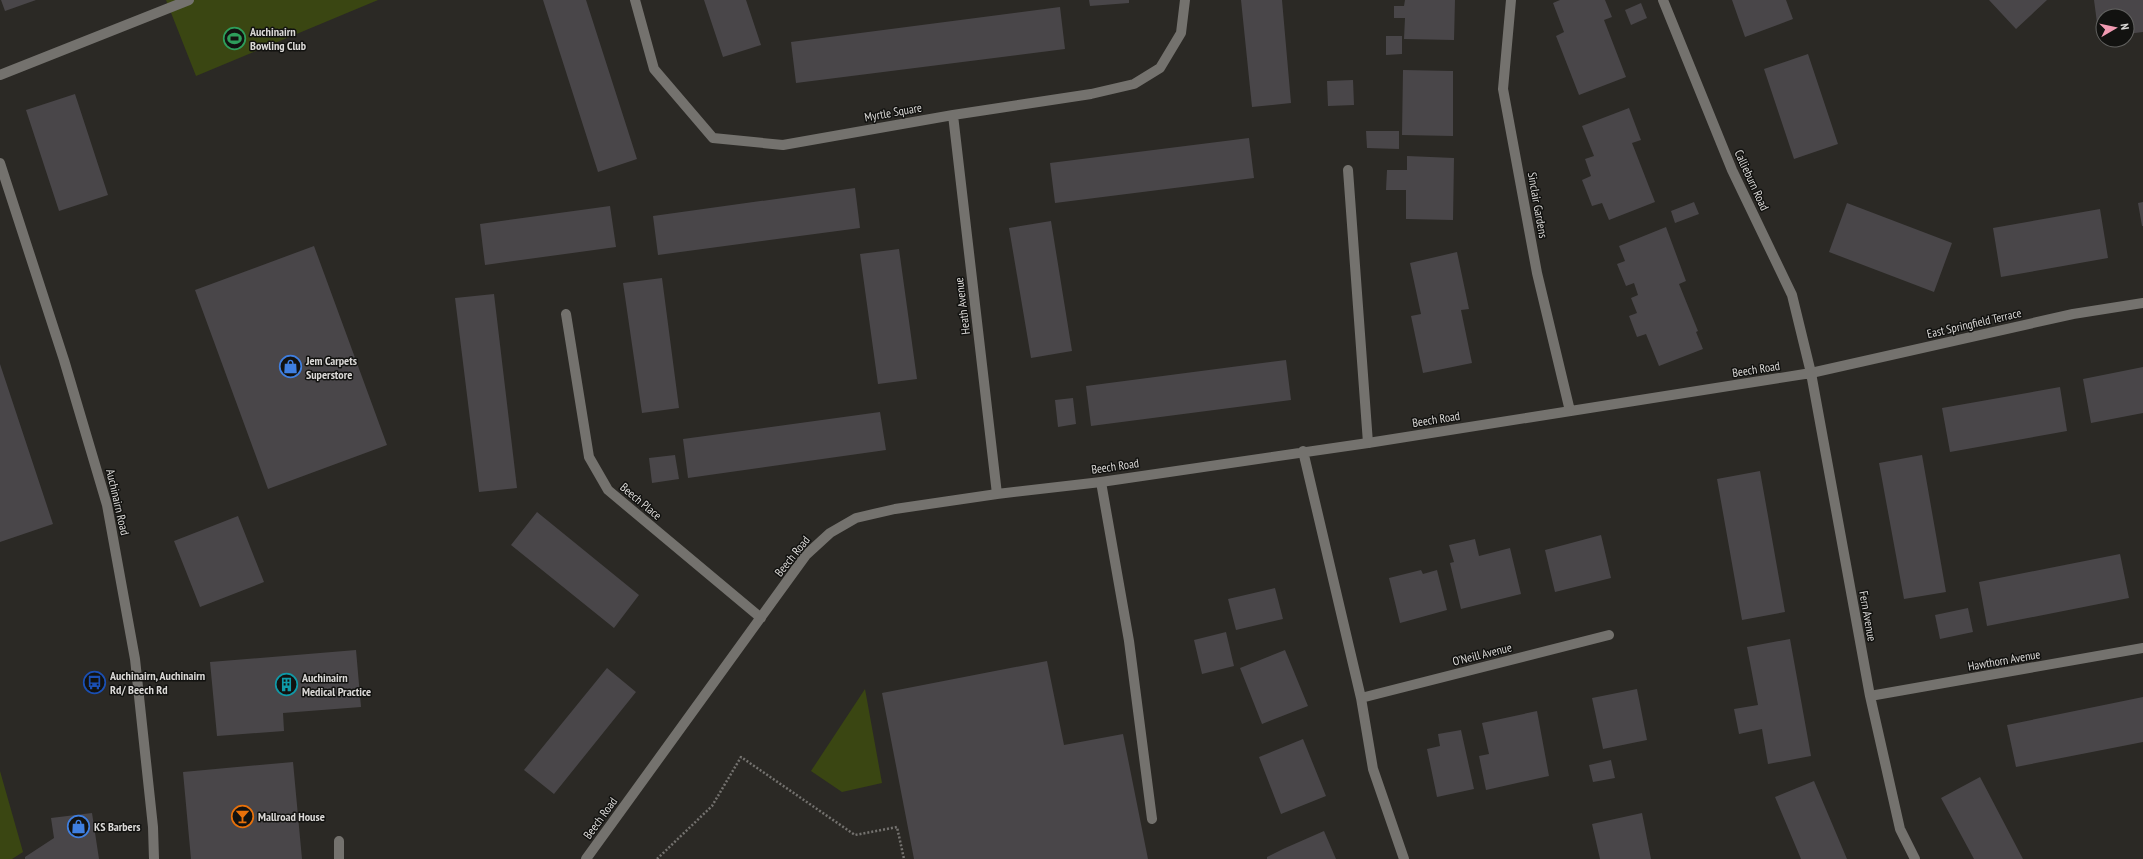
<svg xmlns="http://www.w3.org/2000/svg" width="2143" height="859" viewBox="0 0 2143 859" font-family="'PT Sans Narrow',sans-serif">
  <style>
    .green { fill: #3a4612 }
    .building { fill: #494649 }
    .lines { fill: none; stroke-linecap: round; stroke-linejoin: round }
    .path { stroke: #74726f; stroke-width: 2.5; stroke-dasharray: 2 2; stroke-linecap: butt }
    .service { stroke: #74726e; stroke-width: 10 }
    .minor { stroke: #74726e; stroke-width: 10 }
    .secondary { stroke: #74726e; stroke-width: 10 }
    .labels { text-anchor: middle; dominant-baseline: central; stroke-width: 3; stroke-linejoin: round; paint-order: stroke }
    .poi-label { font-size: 12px; font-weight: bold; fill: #dbd9d7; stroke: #121210; text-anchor: start }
    .street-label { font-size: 12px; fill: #dbd9d7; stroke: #121210 }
  </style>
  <rect width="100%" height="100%" fill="#2b2925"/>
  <!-- green -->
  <path class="green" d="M166,0h212l-182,76z
    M865,689l17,94 -40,9 -31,-21z
    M0,771l23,81 -11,7h-12z"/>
  <!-- building -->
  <path class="building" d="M1,0h35l-31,11z
    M543,0h43l51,159 -39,13z
    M704,0h42l15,45 -38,12z
    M1089,0h40v3l-39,3z
    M1241,0h41l9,103 -39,4z
    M1405,0h50l-1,40 -50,-1 1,-21h-11v-12h10z
    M1560,0h45l7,17 -8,3 22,57 -47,18 -23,-59 8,-4 -11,-29z
    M1732,0h54l7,19 -48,18z
    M1989,0h58l-31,29z
    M2094,0h49v32l-16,2v-18h-24v22h-4z
    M1641,3l6,15 -16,7 -6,-15z
    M1060,7l5,42 -269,34 -5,-41z
    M1386,36h16v18l-16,1z
    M1808,54l30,90 -44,15 -30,-90z
    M1403,70l50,1v65l-51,-1z
    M1353,80l1,25 -26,1 -1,-25z
    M75,94l33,101 -49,16 -33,-101z
    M1629,108l12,32 -9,3 23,59 -46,18 -7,-17 -10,3 -10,-26 9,-4 -6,-17 9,-3 -12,-30z
    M1366,131h33v18l-32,-1z
    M1249,138l5,40 -199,25 -5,-40z
    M1407,156l47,2 -1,62 -47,-1v-29h-20l1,-20h20z
    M855,188l5,40 -202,27 -5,-39z
    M1694,202l5,12 -24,9 -4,-12z
    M2143,202v24h-1l-4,-23z
    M1847,203l105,40 -18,49 -105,-40z
    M610,206l6,41 -131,18 -5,-41z
    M2100,209l8,49 -107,19 -8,-49z
    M1051,221l21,130 -41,7 -22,-130z
    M1666,227l20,54 -7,3 19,47 -2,1 7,17 -44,17 -13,-32 -9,3 -8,-21 8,-3 -6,-15 7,-3 -4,-12 -8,3 -9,-22 8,-3 -6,-15z
    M314,246l73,199 -119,44 -73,-199z
    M899,249l18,130 -39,5 -18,-130z
    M1457,252l12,57 -8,1 11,53 -49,10 -12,-57 10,-2 -11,-51z
    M662,278l17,130 -37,5 -19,-130z
    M494,294l23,194 -38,4 -24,-194z
    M1286,360l5,40 -200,26 -5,-40z
    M0,364l53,160 -53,18z
    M2143,367v46l-52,10 -8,-44z
    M2060,387l7,44 -117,21 -8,-44z
    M1073,398l3,26 -18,3 -3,-27z
    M880,412l6,38 -198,28 -5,-39z
    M675,455l4,24 -27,4 -3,-25z
    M1922,455l24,137 -42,7 -25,-136z
    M1760,471l25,141 -43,8 -25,-141z
    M537,512l102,83 -25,33 -103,-83z
    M238,516l26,66 -64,25 -26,-66z
    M1601,535l10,43 -56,14 -10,-42z
    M1475,539l4,17 31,-8 11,46 -60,15 -11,-46 4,-1 -5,-17z
    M2120,554l9,44 -142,28 -8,-44z
    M1421,570l2,4 14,-4 10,40 -47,13 -11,-45z
    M1275,588l8,31 -47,11 -8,-31z
    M1968,608l5,24 -33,7 -5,-24z
    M1226,632l8,34 -32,8 -8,-34z
    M1790,639l21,117 -43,8 -6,-35 -23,5 -5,-25 24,-4 -11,-58z
    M356,650l5,57 -78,6 1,18 -67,5 -7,-74z
    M1285,650l23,56 -46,18 -22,-56z
    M1047,661l17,84 59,-11 25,125h-234l-32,-166z
    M607,668l29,24 -82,102 -30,-24z
    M1637,689l10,51 -44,9 -11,-51z
    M2143,697v45l-127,25 -9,-42z
    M1537,711l12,65 -63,14 -7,-34 10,-2 -7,-31z
    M1461,730l13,59 -37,8 -10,-48 13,-3 -2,-12z
    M1303,739l23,57 -45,18 -22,-57z
    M1611,760l4,18 -22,4 -4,-17z
    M293,762l9,97h-111l-8,-87z
    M1980,777l43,82h-49l-33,-61z
    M1814,781l33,78h-46l-26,-62z
    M92,813l7,46h-74v-2l29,-19 -3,-20z
    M1642,813l9,46h-51l-8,-35z
    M1324,831l12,28h-69v-2l16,-8z"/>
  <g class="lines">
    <!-- path -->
    <path class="path" d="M657,859l55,-53 29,-49 114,78 42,-8 7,32"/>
    <!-- service -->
    <path class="service" d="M0,75l189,-75
      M1348,170l20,273
      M1101,482l28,159 23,178
      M339,841v18"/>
    <!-- minor -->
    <path class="minor" d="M635,0l19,69 59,69 70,7 170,-30 138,-21 43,-10 26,-16 21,-35 4,-33
      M1511,0l-8,89 34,184 33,138
      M1663,0l69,170 60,125 19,78 59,323 30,133 15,30
      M953,115l44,379
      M566,314l23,143 19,33 153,128
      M1303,451l58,247 12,71 31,90
      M1870,696l273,-48
      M1361,698l248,-63
      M586,859l220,-304 24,-22 26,-15 39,-9 102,-15 104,-12 267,-39 443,-70 262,-59 70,-11"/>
    <!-- secondary -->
    <path class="secondary" d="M0,163l64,197 43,145 28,154 18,168 1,32"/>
  </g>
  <!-- icons -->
  <defs>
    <symbol id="stadium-ring" viewBox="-11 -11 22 22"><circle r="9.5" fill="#121210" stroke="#2e9e5b" stroke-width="1.5"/><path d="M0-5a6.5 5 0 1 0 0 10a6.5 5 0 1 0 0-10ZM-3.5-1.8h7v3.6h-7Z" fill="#2e9e5b"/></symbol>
    <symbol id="shop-ring" viewBox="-11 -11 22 22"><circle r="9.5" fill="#121210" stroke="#3f7fe0" stroke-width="1.5"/><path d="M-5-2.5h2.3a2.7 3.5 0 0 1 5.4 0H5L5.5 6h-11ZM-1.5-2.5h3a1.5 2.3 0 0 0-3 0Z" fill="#3f7fe0"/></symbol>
    <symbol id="bus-ring" viewBox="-11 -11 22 22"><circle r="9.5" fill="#121210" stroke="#1a4fb4" stroke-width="1.5"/><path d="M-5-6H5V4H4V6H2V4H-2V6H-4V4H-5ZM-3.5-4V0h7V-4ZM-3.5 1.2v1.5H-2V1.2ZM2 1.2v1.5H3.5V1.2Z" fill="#1a4fb4"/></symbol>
    <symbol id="building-ring" viewBox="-11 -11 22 22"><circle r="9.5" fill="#121210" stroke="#0f9aa8" stroke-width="1.5"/><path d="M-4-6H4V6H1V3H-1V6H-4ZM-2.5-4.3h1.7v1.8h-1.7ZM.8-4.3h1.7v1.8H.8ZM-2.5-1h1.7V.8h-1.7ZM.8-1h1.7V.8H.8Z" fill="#0f9aa8"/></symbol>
    <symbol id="bar-ring" viewBox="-11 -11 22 22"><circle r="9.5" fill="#121210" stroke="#e8710a" stroke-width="1.5"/><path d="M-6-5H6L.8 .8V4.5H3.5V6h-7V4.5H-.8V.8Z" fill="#e8710a"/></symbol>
  </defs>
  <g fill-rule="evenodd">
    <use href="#stadium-ring" x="222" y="26" width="25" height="25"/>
    <use href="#shop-ring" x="278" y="354" width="25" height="25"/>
    <use href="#bus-ring" x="82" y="670" width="25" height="25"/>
    <use href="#building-ring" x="274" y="672" width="25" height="25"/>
    <use href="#bar-ring" x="230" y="804" width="25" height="25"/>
    <use href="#shop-ring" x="66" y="814" width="25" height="25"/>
  </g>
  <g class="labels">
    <!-- poi labels -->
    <g class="poi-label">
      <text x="250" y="31">Auchinairn<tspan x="250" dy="14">Bowling Club</tspan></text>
      <text x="306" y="360">Jem Carpets<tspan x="306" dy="14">Superstore</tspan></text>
      <text x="110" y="675">Auchinairn, Auchinairn<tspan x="110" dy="14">Rd/ Beech Rd</tspan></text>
      <text x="302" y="677">Auchinairn<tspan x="302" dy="14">Medical Practice</tspan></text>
      <text x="258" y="816">Mallroad House</text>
      <text x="94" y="826">KS Barbers</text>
    </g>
    <!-- street labels -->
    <g class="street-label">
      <text transform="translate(893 112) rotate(-10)">Myrtle Square</text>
      <text transform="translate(1752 180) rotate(65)">Callieburn Road</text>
      <text transform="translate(1538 205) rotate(80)">Sinclair Gardens</text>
      <text transform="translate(962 306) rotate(-97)">Heath Avenue</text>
      <text transform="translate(1974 323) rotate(-13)">East Springfield Terrace</text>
      <text transform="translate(1756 369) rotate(-9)">Beech Road</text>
      <text transform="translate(1436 419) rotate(-9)">Beech Road</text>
      <text transform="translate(1115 466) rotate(-8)">Beech Road</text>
      <text transform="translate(641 501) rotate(40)">Beech Place</text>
      <text transform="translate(118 502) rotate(77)">Auchinairn Road</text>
      <text transform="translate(792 556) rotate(-51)">Beech Road</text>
      <text transform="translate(1868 616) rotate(80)">Fern Avenue</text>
      <text transform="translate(1482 654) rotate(-14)">O'Neill Avenue</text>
      <text transform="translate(2004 660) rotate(-10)">Hawthorn Avenue</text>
      <text transform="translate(600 818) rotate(-54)">Beech Road</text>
    </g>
  </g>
  <!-- north arrow -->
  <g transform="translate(2115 28) rotate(81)"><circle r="19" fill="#121210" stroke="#626260"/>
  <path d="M0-3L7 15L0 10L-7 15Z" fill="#f19ab1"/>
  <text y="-6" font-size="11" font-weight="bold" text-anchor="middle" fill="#dbd9d7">N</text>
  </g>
</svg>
